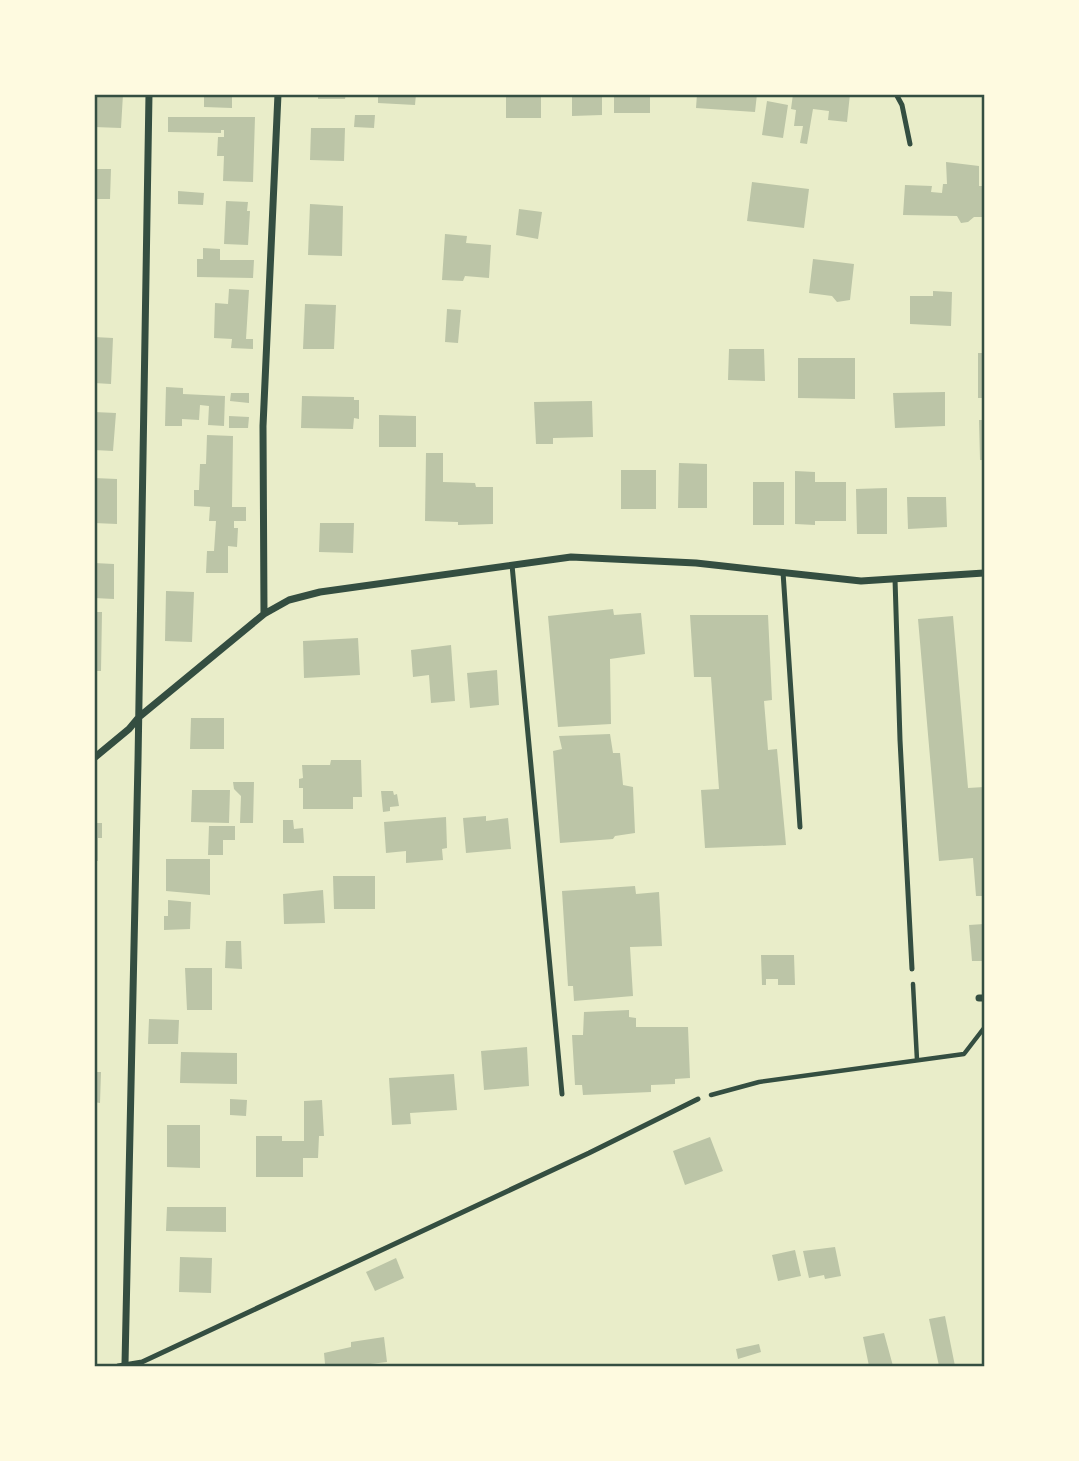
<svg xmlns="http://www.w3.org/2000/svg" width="1079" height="1461" viewBox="0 0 1079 1461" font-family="Signika,sans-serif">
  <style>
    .building { fill: #bcc5a7 }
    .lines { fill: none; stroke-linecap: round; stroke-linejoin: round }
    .path { stroke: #344e41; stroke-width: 4.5 }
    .service { stroke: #344e41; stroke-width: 5 }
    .minor { stroke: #344e41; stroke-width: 7 }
    .neatline { fill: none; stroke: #344e41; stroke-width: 2.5 }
  </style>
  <rect width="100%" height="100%" fill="#e9edc9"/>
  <!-- building -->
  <path class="building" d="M94,94h29l-2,34 -27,-1z
    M204,94h28v14l-28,-1z
    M318,94h28l-1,5h-27z
    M378,94h38l-1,11 -37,-2z
    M506,94h35v24h-35z
    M572,94h30v21l-30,1z
    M614,94h36v19h-36z
    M697,94h60l-2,18 -59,-4z
    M793,94h57l-3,28 -19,-2 1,-9 -16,-2 -6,35 -7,-1 3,-17h-9l2,-16 -5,-1z
    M767,101l21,4 -5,33 -21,-3z
    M355,115h20l-1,13 -20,-1z
    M168,117h87l-2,65 -30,-1 1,-25h-7l1,-19h6v-7h-3v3l-53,-1z
    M311,128h34l-1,33 -34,-1z
    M946,162l33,4v20h5l-1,31h-9l-6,5 -7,1 -4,-7 -54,-1 2,-30 27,1 -1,6 11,1 1,-9h4z
    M94,169h17l-1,30h-16z
    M752,182l57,7 -5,39 -57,-7z
    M178,191l26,2 -1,12 -25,-1z
    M226,201l22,1 -1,9h3l-2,34 -24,-1z
    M310,204l33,2 -1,50 -34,-1z
    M519,209l23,3 -4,27 -22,-4z
    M445,234l22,2 -1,7 25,2 -2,33 -24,-2 -2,5 -21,-1z
    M203,248l17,1v11h34l-1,18 -56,-1v-18h6z
    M813,259l41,5 -4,36 -13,2 -5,-6 -23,-3z
    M229,289l20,1 -3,49h7v10l-22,-1 1,-9 -18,-1 1,-35 13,1z
    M933,291l19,1 -1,34 -41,-2v-28h23z
    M305,304l31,1 -2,44h-31z
    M447,309l14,1 -3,33 -13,-1z
    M94,337l19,1 -2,46 -17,-1z
    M729,349h35l1,32 -37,-1z
    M978,353h6v45h-6z
    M798,358h57v41l-57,-1z
    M166,387l17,1v6l42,2 -1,30 -16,-1 1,-19 -9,-1 -1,15 -17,-1v7h-17z
    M945,392v34l-50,2 -2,-35z
    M231,393h18v10l-19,-2z
    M302,396l52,1v3h5v19l-5,-1 -1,11 -52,-1z
    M592,401l1,36 -40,1v6h-17l-2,-42z
    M94,412l22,1 -3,38 -19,-1z
    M379,415l37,1v31h-37z
    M229,416l20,1 -1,11h-19z
    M979,420h5v40h-4z
    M207,435l26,1 -1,71h14v14h-12v7h4l-1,19 -9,-1v27h-22l1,-22h7l2,-30h-7l1,-14 -16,-1v-16h5l1,-26h6z
    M426,453h17v29l32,1 1,4h17v37l-35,1v-3l-33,-1z
    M679,463l28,1v44h-29z
    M621,470h35v39h-35z
    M795,471l20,1v10h31v39h-31v4l-20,-1z
    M94,478l23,1v45l-23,-1z
    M753,482h31v43h-31z
    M887,488v46h-30l-1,-45z
    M907,497h39l1,30 -39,2z
    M320,523h34l-1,30 -34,-1z
    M94,563l20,1v35l-20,-1z
    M166,591l28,1 -2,50 -27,-1z
    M613,609l1,6 27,-2 4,41 -35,5 1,65 -53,3 -10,-111z
    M94,612h8l-1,59h-7z
    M690,615h78l4,85 -8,1 4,49 9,-1 9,96 -81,3 -4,-58 18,-1 -8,-112h-17z
    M953,616l15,172 16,-1v109h-8l-3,-38 -34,3 -21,-242z
    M358,638l2,37 -56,3 -1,-37z
    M451,645l4,56 -24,2 -2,-28 -16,2 -2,-27z
    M497,670l2,35 -29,3 -3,-35z
    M191,718h33v31h-34z
    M610,734l3,19h7l3,32 10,2 2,46 -20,3 -2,3 -53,4 -7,-92 9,-2 -3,-13z
    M331,760h30l1,37h-9v12h-50v-21h-4v-9l4,-1 -1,-13h28z
    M233,782h21l-1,41h-13l1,-27 -7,-7z
    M192,790h38l-1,33 -38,-1z
    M381,791h12l1,4 3,-1 2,12 -9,1v4l-7,1z
    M486,816v5l22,-3 3,31 -45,4 -3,-35z
    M446,817l1,31 -5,1 1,11 -37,3v-12l-20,2 -2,-31z
    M283,820h10l1,9 9,-1 1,15h-21z
    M94,823h8v15h-4v23h-4z
    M209,826h26v14h-12v15h-15z
    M166,859h44v36l-44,-4z
    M333,876h42v33h-41z
    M635,886l1,8 23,-2 3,54 -32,1 3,49 -59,5 -1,-15h-5l-6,-95z
    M323,890l2,33 -41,1 -1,-30z
    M168,900l23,2 -1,27 -26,1v-14h4z
    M984,924v37h-12l-3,-36z
    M226,941h15l1,28 -17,-1z
    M761,955h33l1,30h-17v-6h-12v6h-4z
    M185,968h27v42h-25z
    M629,1010v7l7,1v9h52l2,51 -15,1v5l-24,1v7l-68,3 -1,-10h-7l-3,-50h11l1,-23z
    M149,1019l30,1 -1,24h-30z
    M527,1047l2,39 -45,4 -3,-39z
    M181,1052l56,1v31l-57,-1z
    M94,1072h7l-1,31 -6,-1z
    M454,1074l3,36 -47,3 1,11 -19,1 -3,-47z
    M230,1099l17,1 -1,16 -16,-1z
    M322,1100l2,36h-5l-1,22h-15v19h-47v-41h26v5h22v-40z
    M167,1125h33v43l-33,-1z
    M710,1137l13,34 -38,14 -12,-34z
    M167,1207h59v25l-60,-1z
    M835,1247l6,29 -16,3 -1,-4 -15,3 -6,-27z
    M795,1250l6,26 -23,5 -6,-26z
    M180,1257l32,1 -1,35 -32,-1z
    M396,1258l8,20 -29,13 -9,-19z
    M945,1316l10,50h-16l-10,-47z
    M884,1333l9,33h-24l-6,-29z
    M384,1337l3,25 -33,4h-36v-1l7,-1 -1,-11 27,-6v-5z
    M759,1344l2,8 -23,7 -2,-10z"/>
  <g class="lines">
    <!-- path -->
    <path class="path" d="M913,984l4,76
      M711,1095l48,-13 205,-28 20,-26"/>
    <!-- service -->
    <path class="service" d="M896,94l6,11 8,39
      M512,565l50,529
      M783,572l17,255
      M895,579l5,161 12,229
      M118,1366l24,-4 447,-209 109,-54"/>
    <!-- minor -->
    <path class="minor" d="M264,614l-1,-188 15,-332
      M94,758l35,-29 10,-12 125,-103 25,-14 31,-8 251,-35 125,6 165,18 123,-8
      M979,998h5
      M125,1364l13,-603 11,-667"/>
  </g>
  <!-- border -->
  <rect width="1079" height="1461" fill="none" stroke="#fefae0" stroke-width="192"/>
  <rect x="96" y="96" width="887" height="1269" class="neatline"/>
</svg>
